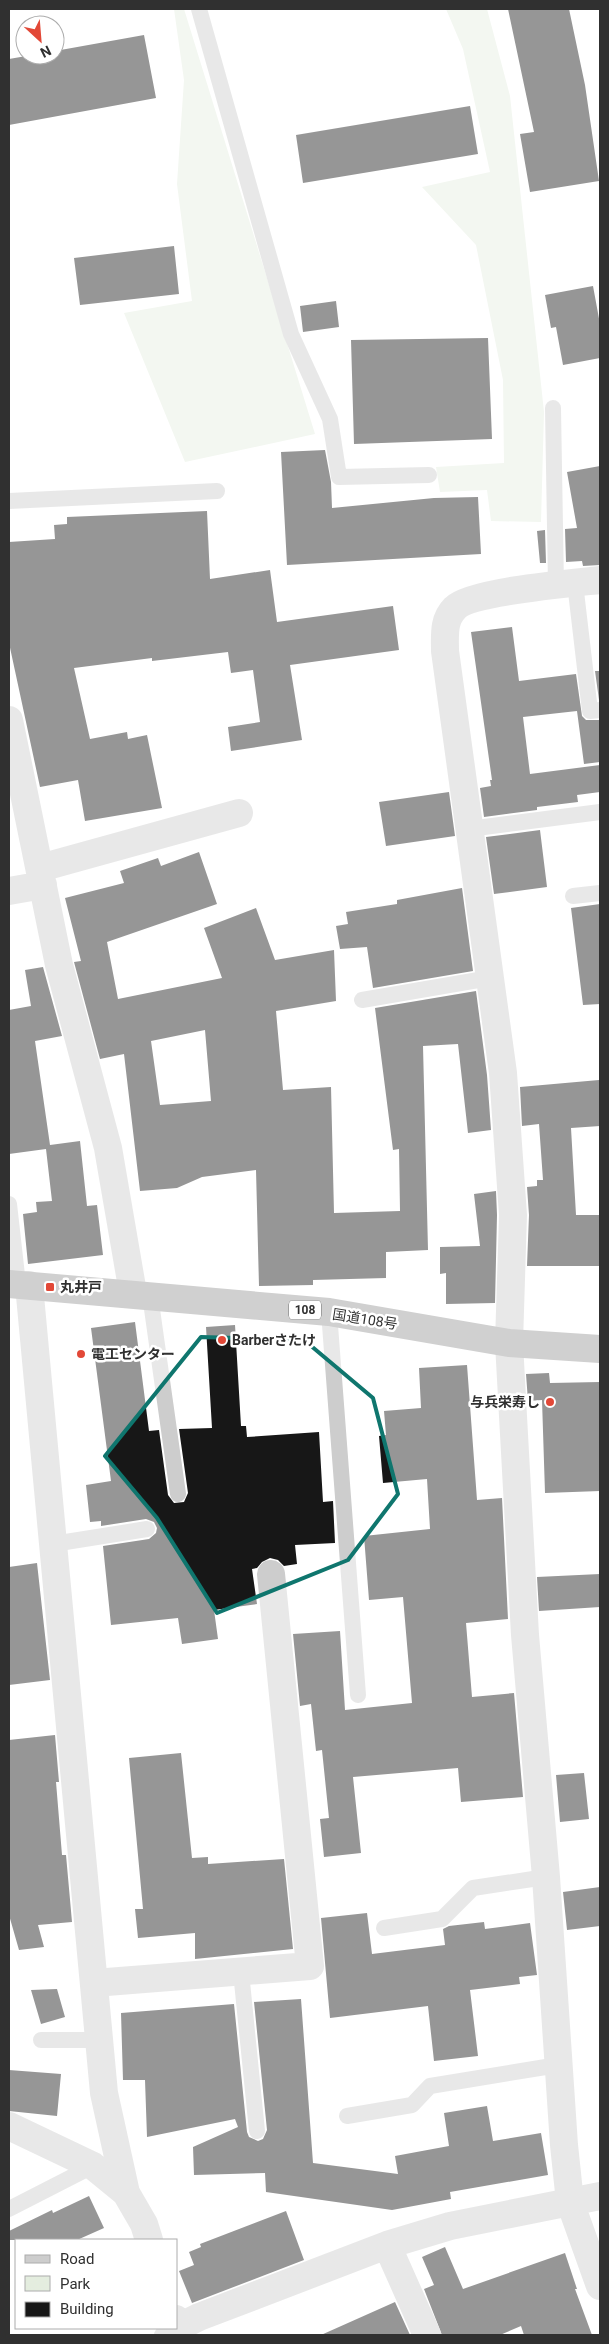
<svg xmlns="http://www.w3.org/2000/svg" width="609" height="2344" viewBox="0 0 609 2344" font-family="Roboto,'Noto Sans JP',sans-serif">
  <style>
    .green { fill: #e4eddf }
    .building { fill: #171717; fill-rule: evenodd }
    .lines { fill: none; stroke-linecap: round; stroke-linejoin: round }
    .lane { stroke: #cdcdcd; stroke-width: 16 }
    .street { stroke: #cdcdcd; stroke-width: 28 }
    .highway { stroke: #979797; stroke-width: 28 }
    .marked { fill: none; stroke: #0f766e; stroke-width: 4; stroke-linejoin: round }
    .poi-dot { fill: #e24837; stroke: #fff; stroke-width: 2 }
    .labels { text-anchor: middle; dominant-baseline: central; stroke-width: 5; stroke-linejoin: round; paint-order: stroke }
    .shield { fill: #fff; stroke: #6e6e6e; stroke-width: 1 }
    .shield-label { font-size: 12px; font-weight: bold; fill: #303030 }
    .poi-label { font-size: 14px; font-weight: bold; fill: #303030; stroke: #fff; text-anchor: start }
    .street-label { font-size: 14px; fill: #303030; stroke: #fff }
  </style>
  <rect width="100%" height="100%" fill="#fff"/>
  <!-- green -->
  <path class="green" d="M174,9h10l131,425 -130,28 -61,-149 68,-12 -15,-117 7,-104z
    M446,9h41l23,87 34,316 -3,110 -50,-1 -4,-31 -47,2 -4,-25 68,-4 -1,-83 -27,-135 -54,-58 68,-15 -27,-123z"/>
  <!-- building -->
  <path class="building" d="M508,9h61l16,76 14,96 -69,11 -10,-58 14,-2z
    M144,35l12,63 -147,27v-66l23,-4h23v-4z
    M470,106l8,48 -175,29 -7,-48z
    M174,246l5,48 -99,11 -6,-47z
    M593,286l7,38v34l-37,7 -7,-38 -5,1 -6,-33z
    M336,301l3,26 -36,5 -3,-26z
    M488,338l4,101 -138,5 -3,-104z
    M325,450l6,32 1,26 102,-10 44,-1 3,57 -194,11 -6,-113z
    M600,466v99l-17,1 -1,-5 -16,1 -1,-33 12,-1 -10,-56z
    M207,511l3,68 60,-9 7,52 116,-16 6,44 -109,15 12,75 -71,11 -3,-24 32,-5 -7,-52 -22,3 -3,-21 -76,9v-3l-78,10 16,71 37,-7 1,7 19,-4 15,73 -77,13 -7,-41 -38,7 -31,-144v-101l46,-3 -1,-14 13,-1v-7z
    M545,530l1,33h-6l-3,-32z
    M512,627l7,54 57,-7 6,42 4,4h14v42l-16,2 -7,-53 -54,6 7,57 70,-9v27l-23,3 1,7 -41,5v3l-53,7 -4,-29 11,-2 -1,-6h2l-21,-148z
    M595,671h5v29h-1z
    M449,792l6,44 -69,10 -7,-44z
    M540,830l7,57 -53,7 -8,-57z
    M199,852l18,52 -110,38 11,57 104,-21 -18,-50 52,-20 19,52 59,-10 2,51 -60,10 7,79 48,-3 3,126 66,-2 -1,-62 -6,1 -18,-142 101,-17 11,84 4,55 -23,3 -10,-89 -35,2 5,204 -42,2v26l-73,2v5l-54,1 -3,-116 -54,7 -25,11 -37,3 -16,-137 -24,5 -26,-97 7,-1 -16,-63 59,-15 -4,-12 38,-13 3,8zM205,1030l6,71 -51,4 -9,-64z
    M462,888l11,83 -100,17 -6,-41 -27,2 -4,-23 12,-2 -2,-12 51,-8v-4z
    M600,904v100l-17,1 -12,-97z
    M43,967l19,69 -27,5 15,104 30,-4 7,65 10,-1 6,50 -75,9 -5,-50 14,-2 -1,-10 16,-1 -6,-52 -37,5v-144l22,-4 -6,-36z
    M599,1080l1,46 -29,2 5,87h24v51h-73l2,-51 -2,-28 10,-1v-6h6l-4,-56 -17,2 -2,-39z
    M496,1191l1,24 -2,88 -49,1v-31l-6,1v-27l40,-1 -6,-52z
    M135,1322l14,109 10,-1 9,65 6,8 10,-1 4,-9 -9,-64 33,-1 -6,-101 29,-2 6,101h5l1,11 72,-5 4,70 10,-1 2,42 -40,2 2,19 -13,2 -6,-6 -8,-2 -8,4 -5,6 -5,1 5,35 -43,6 4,29 -36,5 -4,-26 -67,7 -8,-79 46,-7 7,-6 1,-5 -3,-6 -8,-3 -45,7v-5l-11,1 -4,-37 25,-4 -20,-153z
    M467,1365l10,135 25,-2 6,121 -42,4 6,74 42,-4 9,104 -62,5 -3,-34 -105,9 8,76 -37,4 -4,-38 9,-1 -7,-68 -6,1 -5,-47 -11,2 -7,-72 47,-3 5,79 67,-7 -9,-106 -34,3 -5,-64 66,-7 -3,-50 -44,4 -4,-47 7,-1 -2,-24 37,-3 -2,-40z
    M549,1373l1,10 50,-1v109l-55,2 -3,-93 -14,1 -2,-27z
    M37,1563l13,117 -41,5v-118z
    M600,1574v33l-61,4 -2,-34z
    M55,1735l4,47h-3l6,73h4l6,67 -34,3 6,22 -25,3 -10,-35v-175z
    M181,1753l11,105 16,-1v7l76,-5 9,90 -98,10v-26l-57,5 -3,-29h8l-14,-151z
    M584,1773l5,46 -29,3 -4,-47z
    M600,1887v39l-33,4 -4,-38z
    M367,1913l5,41 73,-9 -2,-16 6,-3 35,-4 1,7 45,-6 7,52 -18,2 1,7 -50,6 8,66 -44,5 -6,-55 -98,12 -9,-100z
    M57,1989l8,28 -24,7 -10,-34z
    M301,1999l12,164 85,11 -3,-18 54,-10 -5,-33 43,-7 6,35 48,-8 7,42 -98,17 1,7 -59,11 -126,-18 -1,-19 -71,2 -1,-28 45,-20 -3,-8 -88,18 -2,-57h-22l-2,-67 113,-9 13,128 2,5 9,4 5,-2 4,-9 -13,-128z
    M9,2070l52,4 -4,42 -48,-5z
    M89,2196l15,32 -27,12h-68v-9l43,-21 1,3z
    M286,2211l18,49 -112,43 -13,-32 15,-6 -5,-13 12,-5 -1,-3z
    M445,2247l18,42 102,-36 12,36h-2l17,46h-68l-3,-9 -21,9h-58l-18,-46 10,-4 -12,-28z
    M395,2302l15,33h-89z"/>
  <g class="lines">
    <!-- lane -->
    <path class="lane" d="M199,9l92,325 39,85 9,58 90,-2
      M553,408l3,178
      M9,501l208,-10
      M575,583l15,128 10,-1
      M469,829l131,-17
      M573,896l27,-3
      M362,1000l128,-22
      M9,1204l9,80
      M150,1295l28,199
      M329,1312l29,383
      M53,1544l94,-15
      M384,1928l58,-9 31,-31 73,-11
      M241,1972l16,159
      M41,2040h58
      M347,2116l65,-11 18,-19 128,-21
      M9,2209l84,-43
      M162,2335l17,-8"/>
    <!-- street -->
    <path class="street" d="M600,580c-27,3 -130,12 -145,28 -12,12 -10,27 -10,43l58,422 10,142 -4,128 16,292 21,242 18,268 6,57 30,84
      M9,720l50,245 49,183 25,145
      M40,868l199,-55
      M9,891l34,-6
      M29,1285l75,808 22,100 18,31 5,16
      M94,1983l216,-17 -39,-392
      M9,2126l84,40 33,27
      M387,2245l40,90
      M176,2319l3,8 20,-10 188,-72 63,-19 150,-30"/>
    <!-- highway -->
    <path class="highway" d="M9,1284l320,28 180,31 91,6"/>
  </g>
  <!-- marked area -->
  <path d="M0 0H609V2344H0ZM201,1337l103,3 69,58 25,96 -50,66 -131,53 -60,-95 -52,-62z" fill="#fff" fill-opacity=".55" fill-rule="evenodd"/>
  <path class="marked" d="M201,1337l103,3 69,58 25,96 -50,66 -131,53 -60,-95 -52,-62z"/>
  <!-- markers -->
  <g class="poi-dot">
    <rect x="45" y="1282" width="10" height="10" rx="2.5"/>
    <circle cx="222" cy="1340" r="5"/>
    <circle cx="81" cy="1354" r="5"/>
    <circle cx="550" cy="1402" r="5"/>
  </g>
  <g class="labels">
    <!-- shield labels -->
    <rect class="shield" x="289" y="1300.5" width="32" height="19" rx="4"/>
    <g class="shield-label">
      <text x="305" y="1310">108</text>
    </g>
    <!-- poi labels -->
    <g class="poi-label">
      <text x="60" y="1287">丸井戸</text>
      <text x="232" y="1340">Barberさたけ</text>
      <text x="91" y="1354">電工センター</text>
      <text x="540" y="1402" text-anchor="end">与兵栄寿し</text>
    </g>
    <!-- street labels -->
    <g class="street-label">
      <text transform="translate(365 1319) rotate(9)">国道108号</text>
    </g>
  </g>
  <!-- border -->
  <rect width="609" height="2344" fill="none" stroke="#303030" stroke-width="20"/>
  <!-- legend -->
  <rect x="15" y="2239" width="162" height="90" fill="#ffffff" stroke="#acacac"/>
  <rect x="25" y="2255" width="25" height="8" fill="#cdcdcd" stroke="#acacac"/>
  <text x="60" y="2264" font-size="15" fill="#303030">Road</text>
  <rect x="25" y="2276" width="25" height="15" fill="#e4eddf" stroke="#acacac"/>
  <text x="60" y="2289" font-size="15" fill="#303030">Park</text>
  <rect x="25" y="2302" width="25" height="15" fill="#171717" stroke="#acacac"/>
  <text x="60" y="2314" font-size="15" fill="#303030">Building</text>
  <!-- north arrow -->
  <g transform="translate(40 40) rotate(154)"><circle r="24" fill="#ffffff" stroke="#acacac"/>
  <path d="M0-4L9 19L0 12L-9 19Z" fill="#e24837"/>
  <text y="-8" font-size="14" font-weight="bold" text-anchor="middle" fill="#303030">N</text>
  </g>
</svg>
